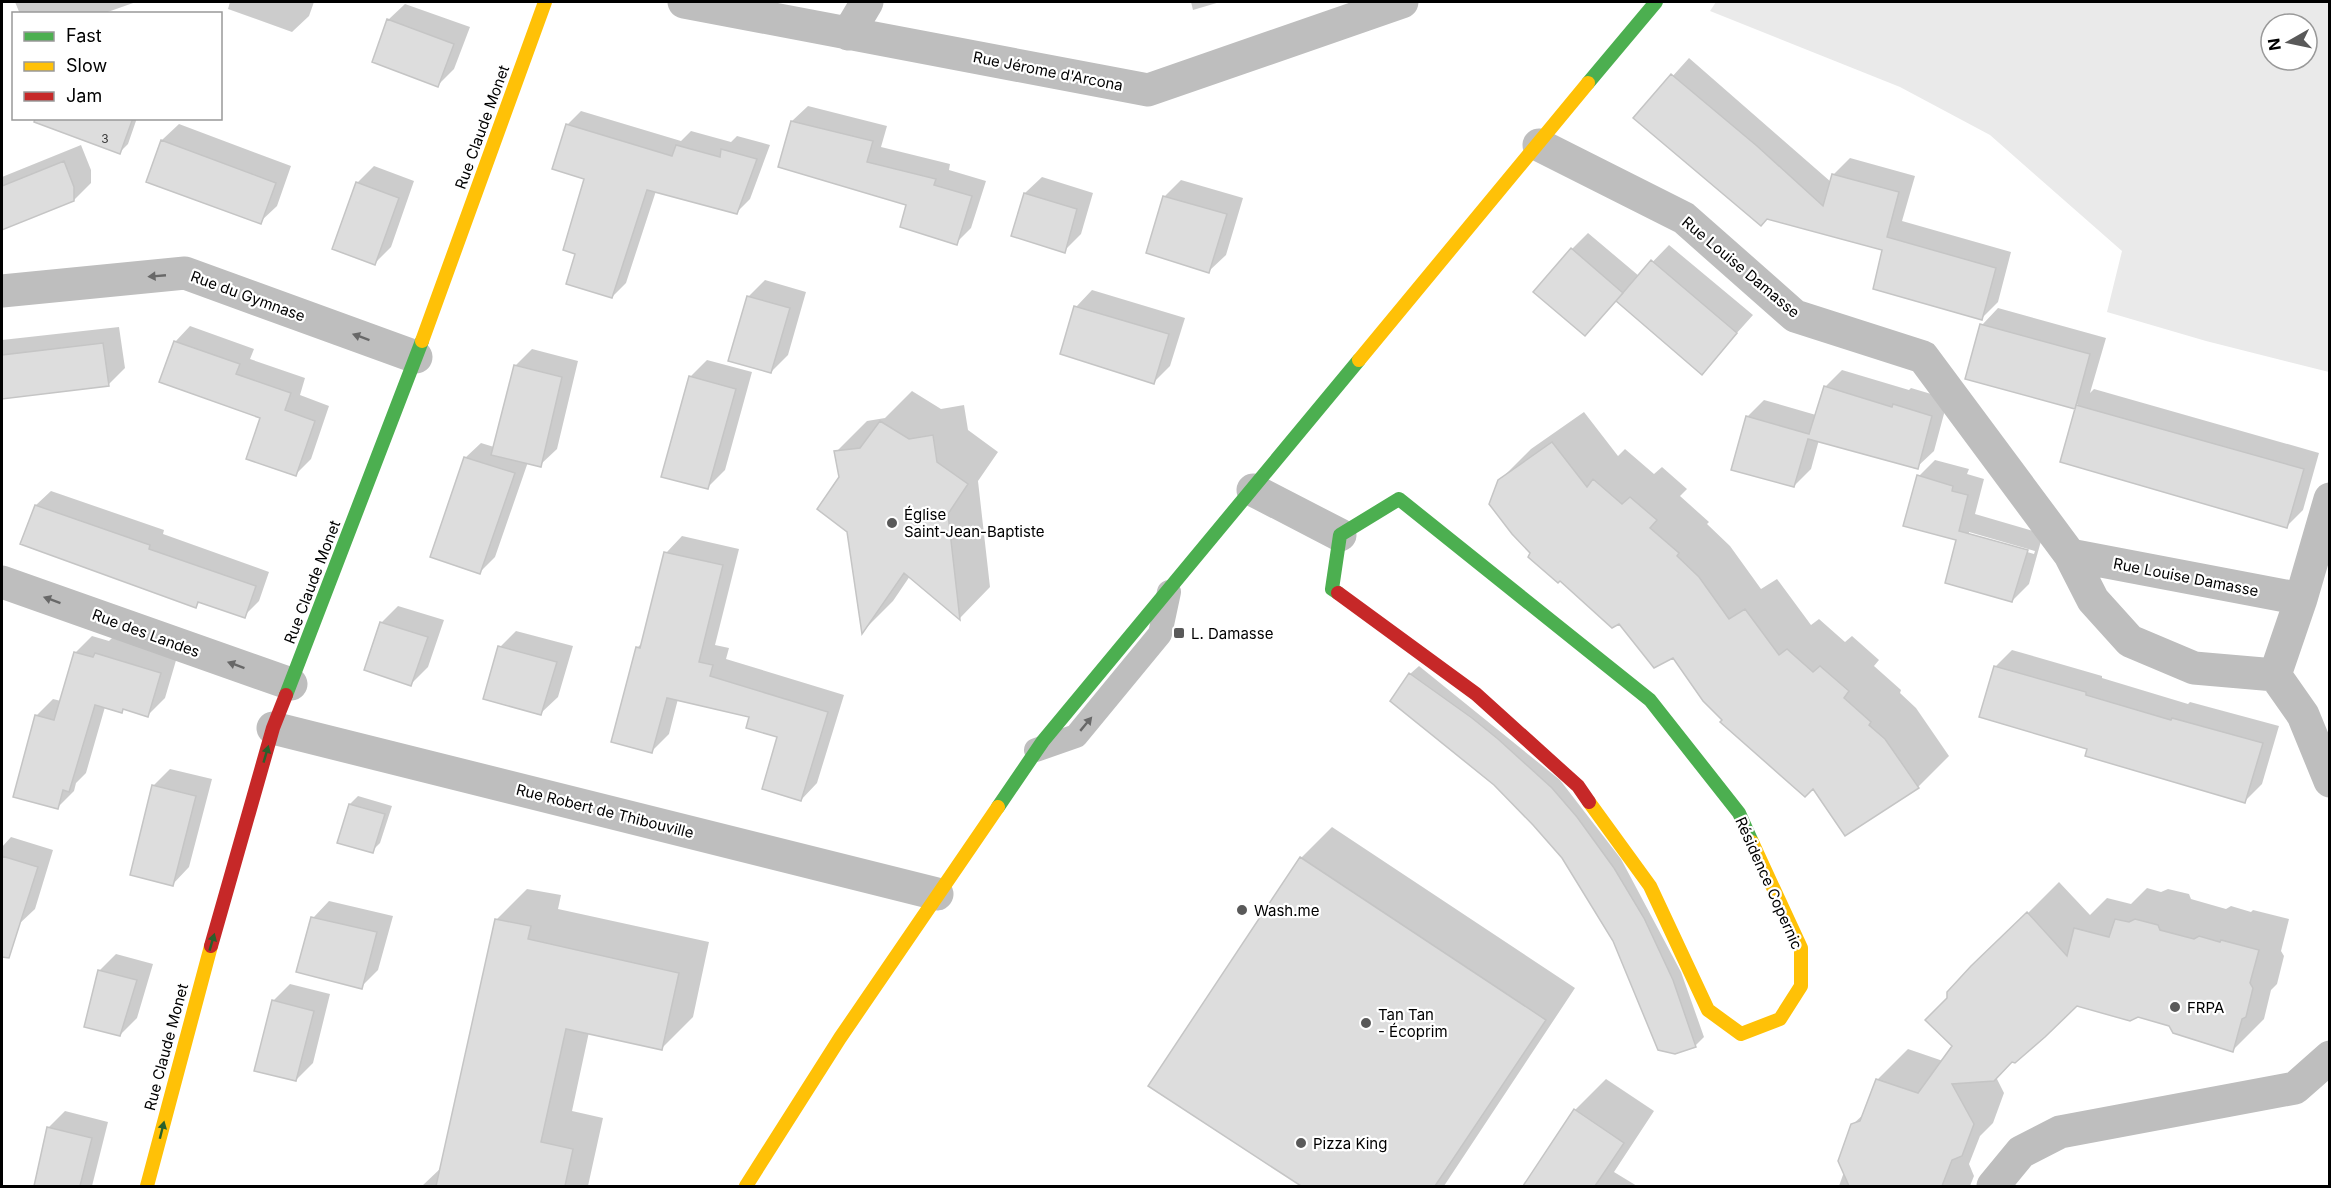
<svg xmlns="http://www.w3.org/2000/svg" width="2331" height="1188" viewBox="0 0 2331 1188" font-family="Inter,sans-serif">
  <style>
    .green { fill: #eaeaea; fill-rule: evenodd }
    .shadow { fill: #0003; fill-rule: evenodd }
    .building { fill: #ddd; stroke: #c5c5c5; stroke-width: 1.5 }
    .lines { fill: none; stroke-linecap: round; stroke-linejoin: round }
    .lane { stroke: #bebebe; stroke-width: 24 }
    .street { stroke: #bebebe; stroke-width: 33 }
    .fast { stroke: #4caf50; stroke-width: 14 }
    .slow { stroke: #ffc107; stroke-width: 14 }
    .jam { stroke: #c62828; stroke-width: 14 }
    .oneway { fill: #686868 }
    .oneway2 { fill: #2a602c }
    .poi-dot { fill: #595959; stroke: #fff; stroke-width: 2 }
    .labels { text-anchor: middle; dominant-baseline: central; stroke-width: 4.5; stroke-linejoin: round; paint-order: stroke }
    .number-label { font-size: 12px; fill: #373737 }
    .street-label { font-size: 15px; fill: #000; stroke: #fff }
    .poi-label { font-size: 15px; fill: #000; stroke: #fff; text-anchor: start }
  </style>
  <rect width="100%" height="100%" fill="#fff"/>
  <!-- green -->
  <path class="green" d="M1716,2h613v370l-123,-31 -99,-29 15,-61 -132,-116 -90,-48 -190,-76zM2271,24h36v36h-36z"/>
  <!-- shadow -->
  <path class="shadow" d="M15,2h121l-34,12h-82z
    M230,2h84l-5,14 -17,16 -64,-23z
    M1191,2h29l-27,8z
    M405,4l65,23 -16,42 -16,16 -50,-65z
    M1689,58l142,124 2,-7 17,-17 65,18 -13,45 109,31 -13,50 -17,17 -97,-70 -249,-131z
    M808,106l79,20 -6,21 69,17 -1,6 37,11 -15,47 -15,15 -48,-39 -129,-38 13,-45z
    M581,111l100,30 10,-10 40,11 6,-6 33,9 -20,54 -14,14 -80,-22 -30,92 -14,14 -35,-44 9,-75 -19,-53z
    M95,118h42l-9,26 -8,8z
    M179,124l112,42 -14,40 -17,16 -112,-41 14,-41z
    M81,145l10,25v13l-17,17 -72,28v-51z
    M374,166l40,15 -23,66 -17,17 -17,-81z
    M1042,177l51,16 -12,41 -17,17 -39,-58z
    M1181,180l62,18 -17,57 -17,16 -45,-74z
    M1588,233l51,43 30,-31 84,70 -52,58 -84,-73 -32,34 -13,-85z
    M765,280l41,12 -18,63 -17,17 -23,-75z
    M1092,290l93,28 -15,48 -16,16 -78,-75z
    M1998,308l108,30 -16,55 4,-4 225,64 -16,57 -17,17 -224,-66 16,-57 -4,3 -92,-82z
    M190,326l64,23 -4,10 55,19 -5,17 29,11 -18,53 -15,15 -34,-57 -87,-75z
    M119,327l6,41 -17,17 -106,13v-58z
    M532,349l46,12 -21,88 -17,16 -12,-3 -33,95 -15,15 -15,-114 16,-15 13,4 21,-81z
    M707,360l45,12 -27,98 -17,17 -45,-11 28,-100z
    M1842,370l67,20 2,-2 37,11 -14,52 -17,16 -98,-27 -8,29 -17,17 -47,-69 17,-17 52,15 9,-28z
    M912,391l29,18 23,-4 4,25 30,22 -20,29 12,106 -30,31 -50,-42 -17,25 -30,30 -27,-179 31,-31 18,-3z
    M1584,412l34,44 7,-7 29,25 8,-7 25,22 -7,7 29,26 -2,2 23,22 31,43 16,-10 34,46 8,-6 26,23 7,-6 27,24 -5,6 27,24 -1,3 16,15 33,48 -31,31h-105l-90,-67 -50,-64 -54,-34 -87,-70 -33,-71 32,-32z
    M1935,460l34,9 -2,5 17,5 -9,35 68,20 -14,50 -17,17 -54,-62 -39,-63zM1969,532l66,19 -1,3 -65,-19z
    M51,491l113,39 -1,4 106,38 -10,29 -15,15 -44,-14 -5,4 -159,-101z
    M682,536l57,13 -24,96 14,3 -3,11 118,36 -27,88 -16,17 -22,-64 -29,-20 -72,-17 -9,35 -17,17 -15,-103 6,-6 23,-89z
    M398,606l46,14 -16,47 -17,17 -30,-61z
    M516,631l57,15 -15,51 -17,16 -41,-66z
    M92,636l17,5 4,-4 64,20 -12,41 -17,17 -23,-7 -4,4 -16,-5 -19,66 -10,10 -2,8 -17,17 -21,-92 17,-17 8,2 15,-49z
    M2012,650l90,26v2l86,26 2,-2 89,24 -17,58 -17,17 -156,-53 -94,-81z
    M1419,666l141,114 61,79 60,113 23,65 -8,8 -22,8 -60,-113 -38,-64 -34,-44 -47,-48 -103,-83 18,-27z
    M170,769l42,10 -23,88 -16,17 -19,-99z
    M358,796l34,10 -12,37 -8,8 -22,-47z
    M1332,827l243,161 -131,198h-141l-153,-101 151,-227z
    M11,837l42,13 -18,59 -17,16 -16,-5v-73z
    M2059,882l31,33 17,-17 24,6 16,-16 14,4 7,-3 21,5 2,5 35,10 5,-3 20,6 2,-2 36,9 -8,32 3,5 -7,28 -6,6 -7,29 -31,31 -63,-26 -32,-9 -62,-11 -80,73 8,16 -11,30 -13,13 -11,28 5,12 -4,10h-131l5,-14 8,-47 13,-12 12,-33 31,-31 35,12 11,-15 -6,-53z
    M527,889l34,6 -3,14 151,33 -16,75 -31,31 -73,-16 -17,79 31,7 -15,68h-166l20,-19 54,-247z
    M329,901l64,15 -15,54 -17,17 -48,-69z
    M116,954l37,10 -16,54 -17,17 -34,-10 14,-55z
    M290,984l40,10 -17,69 -17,17 -40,-10 18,-70z
    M1606,1079l48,32 -40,61 23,14h-113l51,-76z
    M65,1111l43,11 -16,64h-57l13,-58z"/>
  <!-- building -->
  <path class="building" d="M387,19l67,25 -16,43 -66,-25z
    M1671,74l86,72 66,60 9,-32 67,18 -12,45 109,31 -14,52 -109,-31 9,-39 -115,-31 -6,7 -128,-108z
    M35,118h98l-13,36 -86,-32z
    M791,121l82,20 -6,21 69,17 -2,6 38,11 -15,49 -57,-18 6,-22 -128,-38z
    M566,124l106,32 4,-11 44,12 1,-8 36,10 -20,55 -90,-24 -35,108 -46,-14 9,-30 -12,-4 21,-71 -32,-10z
    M161,140l115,43 -15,41 -115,-42z
    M64,161l10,26v14l-72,29v-44z
    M356,182l43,16 -24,67 -43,-16z
    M1024,193l53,16 -12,44 -54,-17z
    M1163,196l64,18 -18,59 -63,-20z
    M1571,248l52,45 -38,43 -52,-44z
    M1651,260l86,73 -35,42 -86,-74z
    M747,296l43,12 -19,65 -43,-12z
    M1074,306l95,28 -15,50 -94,-30z
    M1980,324l110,30 -15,55 -110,-30z
    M174,341l66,23 -4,10 55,19 -6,17 30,11 -19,55 -50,-17 14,-41 -101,-36z
    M103,343l6,43 -107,13v-44z
    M514,365l48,12 -21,90 -50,-12z
    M689,376l47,13 -28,100 -47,-12z
    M1824,386l68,21 1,-3 39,12 -14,53 -110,-30 -14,48 -63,-17 15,-54 63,18z
    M2076,405l228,64 -17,59 -227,-66z
    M880,421l29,18 24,-4 4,27 31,22 -20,30 12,106 -56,-47 -42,61 -15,-102 -30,-23 22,-32 -5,-26 26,-3z
    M1552,442l35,45 6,-8 29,25 8,-7 27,23 -7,8 29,25 -2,3 22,21 30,42 16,-10 34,46 8,-6 26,23 7,-6 29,25 -5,7 27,24 -2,3 16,14 34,49 -74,48 -32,-47 -8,8 -85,-75 2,-2 -19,-19 -30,-43 -19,10 -35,-44 -7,4 -52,-47 -2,2 -30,-26 2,-4 -18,-19 -23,-30 9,-24z
    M464,457l51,16 -35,101 -50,-17z
    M1917,475l36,11 -1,5 16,4 -9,36 69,19 -16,52 -67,-19 11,-43 -53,-14z
    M35,505l115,40 -1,4 107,37 -11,32 -47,-16 -2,6 -176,-64z
    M664,552l59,13 -24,97 14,3 -3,11 118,36 -27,89 -39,-12 15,-52 -31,-9 3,-11 -82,-19 -15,55 -41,-11 25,-95 4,1z
    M380,622l48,15 -17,49 -47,-16z
    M498,646l59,16 -16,53 -58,-16z
    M74,652l19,5 2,-4 66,20 -13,44 -25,-8 -1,4 -27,-8 -26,87 -6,-2 -5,19 -45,-12 22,-82 19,5z
    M1994,666l92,26v3l85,25 1,-2 91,25 -18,60 -160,-47 2,-7 -108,-32z
    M1409,673l63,45 26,21 54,49 25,29 37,51 30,50 29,62 23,67 -21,7 -17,-4 -45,-109 -51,-83 -29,-33 -39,-40 -104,-84z
    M152,785l44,11 -23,90 -43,-11z
    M349,804l36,10 -12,39 -36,-10z
    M2,856l36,11 -29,91 -7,-1z
    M1300,857l246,163 -111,166h-134l-153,-100z
    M2027,912l40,44 7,-28 35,9 6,-18 14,3 6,-3 23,6 2,5 34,9 5,-3 21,6 1,-2 38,10 -9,33 3,5 -7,29 -4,2 -9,33 -60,-19 -4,-7 -31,-9 -8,4 -53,-15 -32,31 -30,26 -3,-1 -18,19 -42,3 22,40 -12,32 -10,4 -10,26h-93l-11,-25 13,-37 9,-3 16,-42 42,14 34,-47 -27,-26 22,-22v-6l24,-26z
    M311,917l66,15 -15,57 -66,-17z
    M495,919l36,7 -3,13 151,34 -17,77 -96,-21 -25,113 32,7 -8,37h-129z
    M98,970l39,10 -17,56 -36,-9z
    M272,1000l42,11 -18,70 -42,-10z
    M1574,1109l50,34 -29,43h-72z
    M47,1127l45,11 -12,48h-46z"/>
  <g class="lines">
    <!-- lane -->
    <path class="lane" d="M1036,750l40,-14 84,-102 9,-42"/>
    <!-- street -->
    <path class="street" d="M684,2l464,88 254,-88
      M848,34l19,-32
      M1539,145l145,73 111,98 128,41 147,198
      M2,291l183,-18 231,84
      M1253,490l87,45
      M2,582l289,102
      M2301,599l-231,-44 23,45 37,41 64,27 81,7 26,-76 29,-100
      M2275,675l28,40 27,66
      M273,728l664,166
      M1993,1186l28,-34 39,-20 235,-44 35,-31"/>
    <!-- fast -->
    <path class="fast" d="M1588,83l68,-81
      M1399,499l251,201 89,113 13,29
      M1338,593l-6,-4 8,-54 59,-36
      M286,695l136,-354
      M998,807l45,-66 316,-381"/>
    <!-- slow -->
    <path class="slow" d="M422,341l123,-339
      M1359,360l229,-277
      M1589,802l61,84 58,124 33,24 39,-15 21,-33v-38l-49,-106
      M147,1186l64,-240
      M746,1186l94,-148 158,-231"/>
    <!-- jam -->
    <path class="jam" d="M1338,593l138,101 102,92 11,16
      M211,946l62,-218 13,-33"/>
  </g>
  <!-- one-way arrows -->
  <defs><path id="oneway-solid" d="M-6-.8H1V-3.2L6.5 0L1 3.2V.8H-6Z" transform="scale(1.5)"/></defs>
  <g class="oneway">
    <use href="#oneway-solid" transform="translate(157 276) rotate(175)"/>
    <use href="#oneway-solid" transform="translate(361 337) rotate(-160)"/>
    <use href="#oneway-solid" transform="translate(52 600) rotate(-160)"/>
    <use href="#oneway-solid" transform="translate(236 665) rotate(-160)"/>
    <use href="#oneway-solid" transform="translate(1086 724) rotate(-50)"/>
  </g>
  <g class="oneway2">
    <use href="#oneway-solid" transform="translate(266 754) rotate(-74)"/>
    <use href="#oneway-solid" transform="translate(212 942) rotate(-74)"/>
    <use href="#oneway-solid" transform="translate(162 1130) rotate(-76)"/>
  </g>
  <!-- markers -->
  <g class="poi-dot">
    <circle cx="892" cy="523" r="6"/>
    <rect x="1173" y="627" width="12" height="12" rx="3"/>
    <circle cx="1242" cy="910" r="6"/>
    <circle cx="2175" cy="1007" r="6"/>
    <circle cx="1366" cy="1023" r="6"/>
    <circle cx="1301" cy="1143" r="6"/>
  </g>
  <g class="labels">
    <!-- number labels -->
    <g class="number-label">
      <text x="105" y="138">3</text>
    </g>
    <!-- street labels -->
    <g class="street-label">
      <text transform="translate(1048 71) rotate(11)">Rue Jérome d'Arcona</text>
      <text transform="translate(482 127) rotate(-70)">Rue Claude Monet</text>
      <text transform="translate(1741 267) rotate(40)">Rue Louise Damasse</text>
      <text transform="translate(248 296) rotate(20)">Rue du Gymnase</text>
      <text transform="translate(2186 577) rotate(11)">Rue Louise Damasse</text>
      <text transform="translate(312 582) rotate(-69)">Rue Claude Monet</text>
      <text transform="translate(146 633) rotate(20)">Rue des Landes</text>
      <text transform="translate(605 811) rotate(14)">Rue Robert de Thibouville</text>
      <text transform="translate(1769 883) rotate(66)">Résidence Copernic</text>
      <text transform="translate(166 1047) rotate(-75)">Rue Claude Monet</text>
    </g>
    <!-- poi labels -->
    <g class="poi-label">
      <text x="904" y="514">Église<tspan x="904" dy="17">Saint-Jean-Baptiste</tspan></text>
      <text x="1191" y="633">L. Damasse</text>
      <text x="1254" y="910">Wash.me</text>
      <text x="2187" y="1007">FRPA</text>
      <text x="1378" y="1014">Tan Tan<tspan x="1378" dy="17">- Écoprim</tspan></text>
      <text x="1313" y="1143">Pizza King</text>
    </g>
  </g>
  <!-- border -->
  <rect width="2331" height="1188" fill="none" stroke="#000000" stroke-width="6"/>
  <!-- legend -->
  <rect x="12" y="12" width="210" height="108" fill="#ffffff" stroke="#999999" stroke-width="1.5"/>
  <rect x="24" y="32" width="30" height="9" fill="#4caf50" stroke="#999999" stroke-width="1.5"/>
  <text x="66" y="42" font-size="18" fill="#000000">Fast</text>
  <rect x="24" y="62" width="30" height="9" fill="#ffc107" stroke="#999999" stroke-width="1.5"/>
  <text x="66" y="72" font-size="18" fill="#000000">Slow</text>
  <rect x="24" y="92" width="30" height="9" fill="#c62828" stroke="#999999" stroke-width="1.5"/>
  <text x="66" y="102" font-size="18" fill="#000000">Jam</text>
  <!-- north arrow -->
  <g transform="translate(2289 42) rotate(261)"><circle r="28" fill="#ffffff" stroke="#999999" stroke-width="1.5"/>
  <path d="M0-4.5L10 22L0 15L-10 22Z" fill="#595959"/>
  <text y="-9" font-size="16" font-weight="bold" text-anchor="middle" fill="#000000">N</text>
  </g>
</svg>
